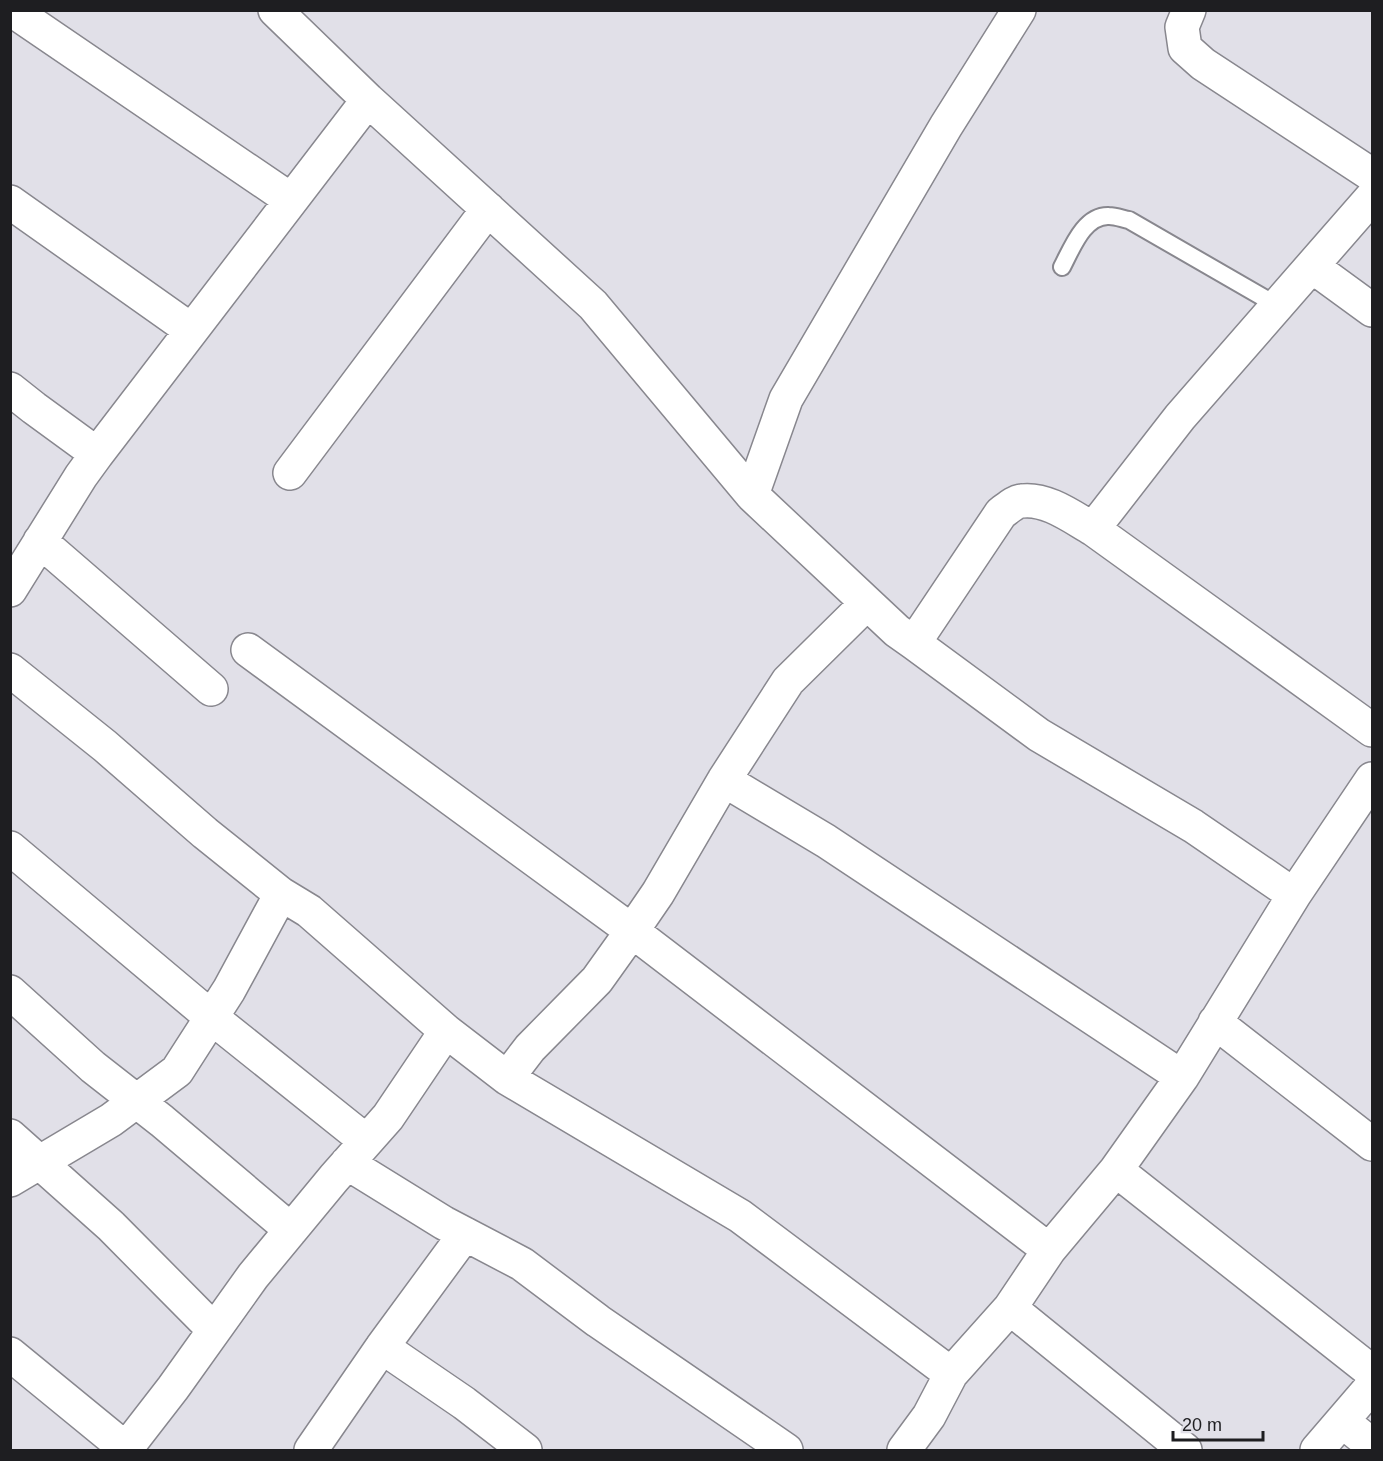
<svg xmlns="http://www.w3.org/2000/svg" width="1383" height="1461" viewBox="0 0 1383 1461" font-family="Arial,sans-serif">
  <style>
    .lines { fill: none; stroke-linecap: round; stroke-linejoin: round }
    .service-casing { stroke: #88878e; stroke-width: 20 }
    .minor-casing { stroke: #88878e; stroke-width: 36 }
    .service { stroke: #fff; stroke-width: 16 }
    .minor { stroke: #fff; stroke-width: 33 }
  </style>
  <rect width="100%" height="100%" fill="#e1e0e8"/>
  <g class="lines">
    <defs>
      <path id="service" d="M1062,267c10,-19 22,-52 47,-51 7,0 14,3 20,4l149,86"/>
      <path id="minor" d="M12,10l279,190
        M275,10l93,90 225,205 159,190
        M1019,10l-73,116 -160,273 -34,96 145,136 17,12 125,92 154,91 101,69
        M1189,10l-7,17 3,21 18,16 169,111
        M10,202l181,128
        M1313,267l59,43
        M10,389l24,19 63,46 -16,22 -71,114
        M97,454l271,-354
        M290,473l198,-264
        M1093,529l87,-112 192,-220
        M40,541l171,148
        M914,643l87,-130c6,-4 14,-12 21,-12 25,-3 50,16 71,28l279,201
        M248,650l384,281 417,319
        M10,670l95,76 100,87 76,61 28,17 137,120 61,47 233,138 211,158
        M724,780l102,61 356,236
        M10,848l201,169 155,124
        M10,992l83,75 69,54 129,109
        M1215,1022l157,122
        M507,1078l23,-30 67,-68 35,-49 26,-38 66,-113 64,-99 79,-78
        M10,1136l101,90 103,104
        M347,1163l97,60 78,41 76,57 188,129
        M1116,1170l256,202
        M10,1180l101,-60 66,-49 52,-81 52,-96
        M1010,1308l175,142
        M382,1347l82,56 61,47
        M10,1354l116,95
        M1342,1421l30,24
        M125,1450l48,-62 80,-112 81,-98 54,-61 58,-86
        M311,1450l71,-103 83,-113
        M904,1450l25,-34 22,-42 59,-66 39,-58 67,-80 66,-93 112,-182 78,-116
        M1317,1450l55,-64"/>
    </defs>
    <!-- service casing -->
    <use href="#service" class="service-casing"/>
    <!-- minor casing -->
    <use href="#minor" class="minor-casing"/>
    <!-- service -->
    <use href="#service" class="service"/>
    <!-- minor -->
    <use href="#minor" class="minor"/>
  </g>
  <!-- border -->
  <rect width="1383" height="1461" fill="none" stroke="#1e1e21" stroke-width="24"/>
  <!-- scale -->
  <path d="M1173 1431v9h90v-9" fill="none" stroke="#1e1e21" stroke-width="3"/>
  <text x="1182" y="1431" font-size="18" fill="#1e1e21" stroke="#e1e0e8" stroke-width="4.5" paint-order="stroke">20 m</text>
</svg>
